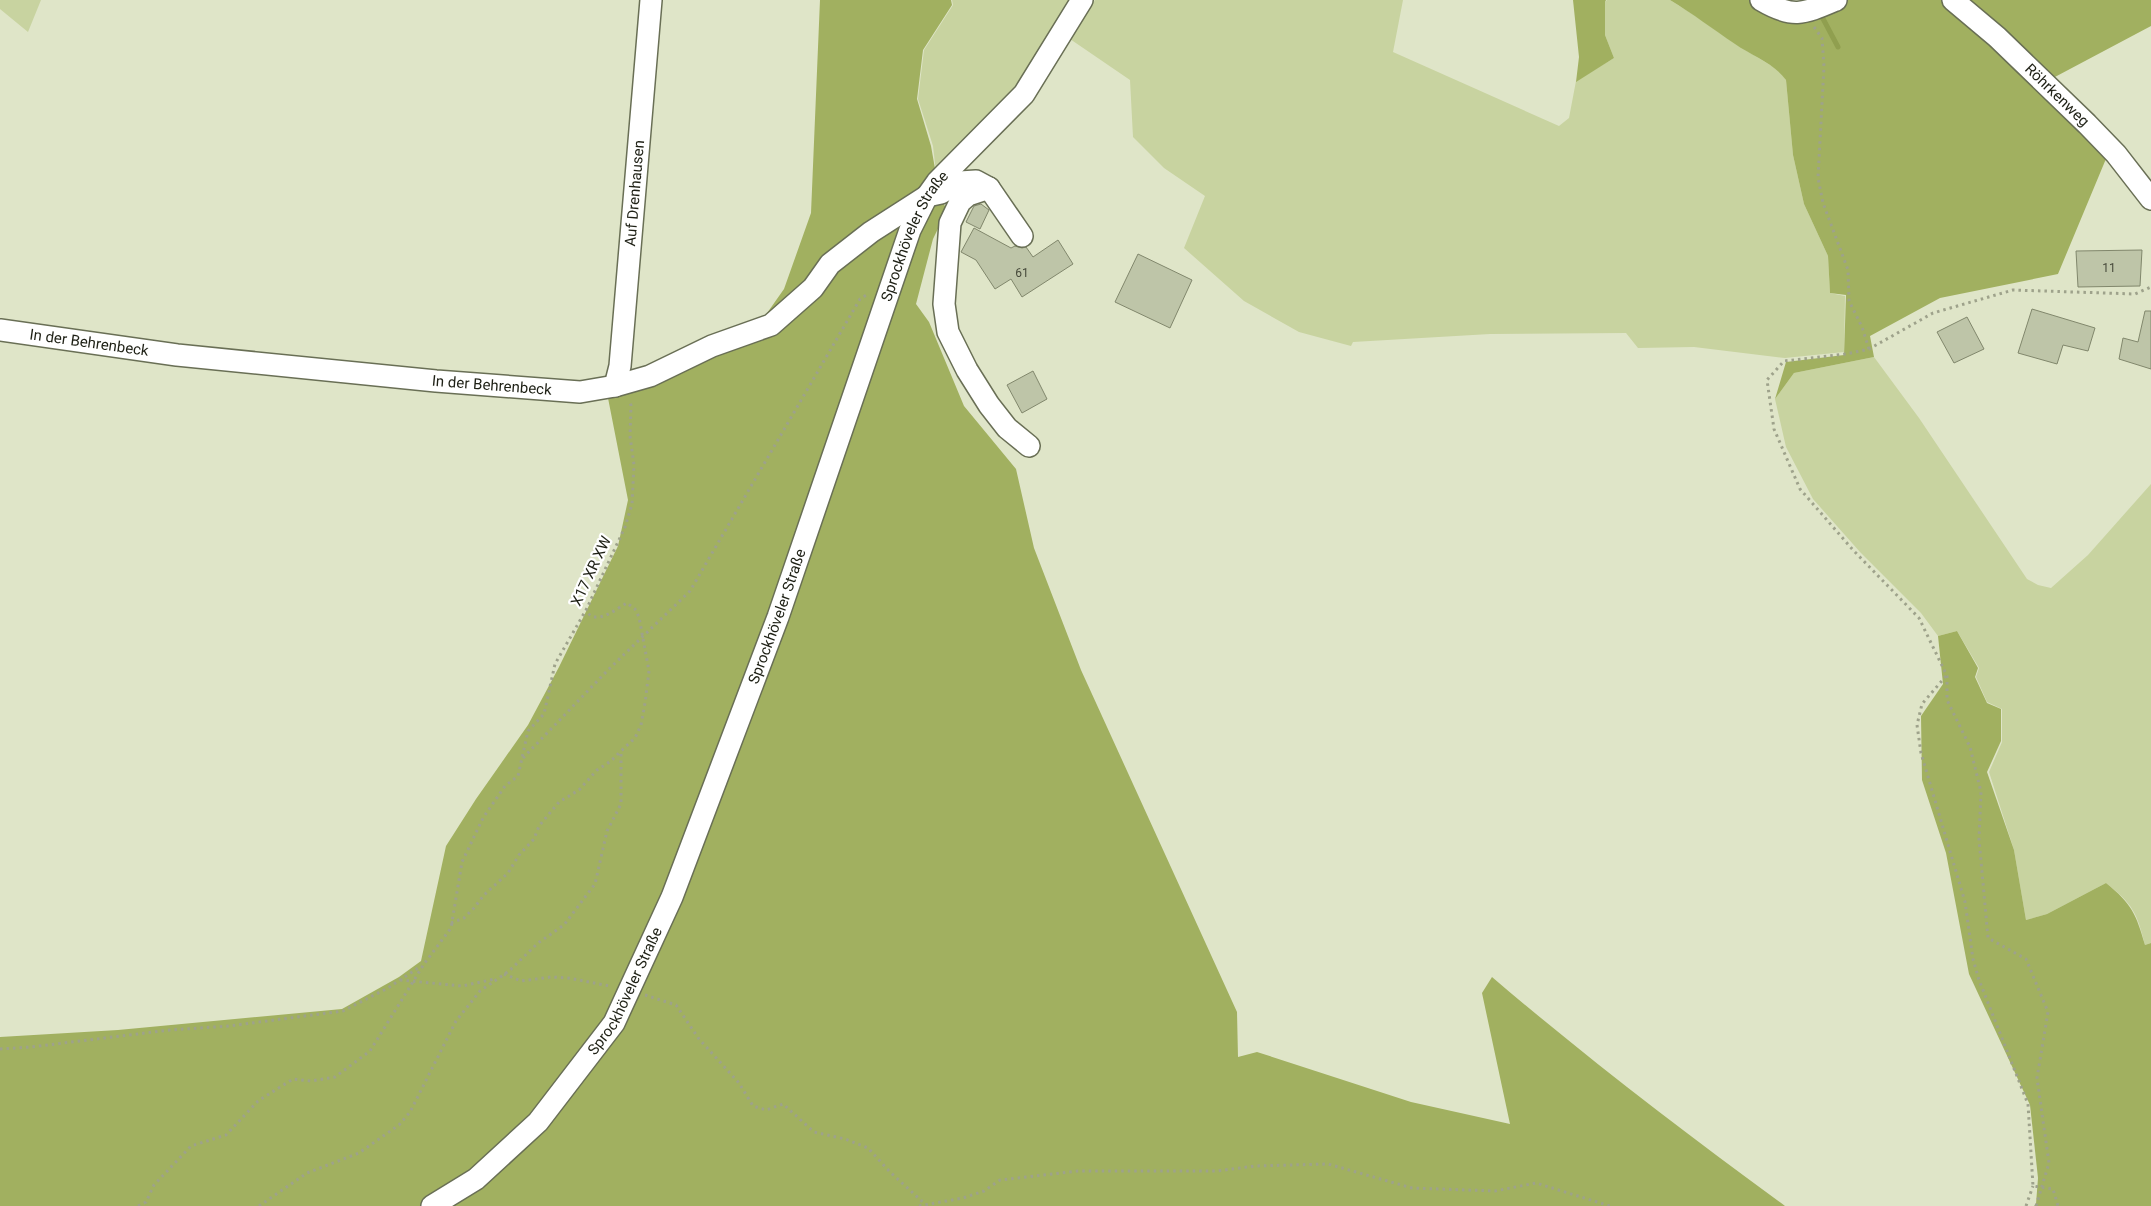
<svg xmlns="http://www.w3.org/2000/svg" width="2151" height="1206" viewBox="0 0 2151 1206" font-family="Roboto,sans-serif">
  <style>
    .green { fill: #c8d3a0 }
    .forest { fill: #a1b060 }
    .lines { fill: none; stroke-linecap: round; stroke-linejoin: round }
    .stream { stroke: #909f4f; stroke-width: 5 }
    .building { fill: #bec5a8; stroke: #81876c }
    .minor-casing { stroke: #696f55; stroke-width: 24 }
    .path { stroke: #9ea28b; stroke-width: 3; stroke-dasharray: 2.5 4; stroke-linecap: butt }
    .minor { stroke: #fff; stroke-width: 21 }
    .labels { text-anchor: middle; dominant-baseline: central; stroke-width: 4.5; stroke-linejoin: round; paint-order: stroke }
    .number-label { font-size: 12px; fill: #46493a }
    .street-label { font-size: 15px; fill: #1e2015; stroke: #fff }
  </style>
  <rect width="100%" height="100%" fill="#dfe5c8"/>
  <!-- green -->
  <path class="green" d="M0,0h41l-13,32 -28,-23z
    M952,0h120l-55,87 -81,85 -3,-26 -15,-47 6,-49 29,-45z
    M1095,0h308l-10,52 166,74 10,-8 7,-37 38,-23 -9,-23v-33l2,-2h63l27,17 40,28 43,26 6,9 7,75 11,49 24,52 2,37 15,3 -1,56 -59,6 -91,-11 -56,1 -12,-15 -136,1 -137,8 -2,4 -52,-14 -55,-31 -60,-53 21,-52 -41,-28 -31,-31 -3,-57 -60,-41z
    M1874,357l45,61 108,161 11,6 13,3 37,-33 63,-71v459l-6,2c-8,-32 -12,-41 -39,-62l-59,31 -21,6 -12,-70 -25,-78 13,-30v-33l-15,-7 -11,-25 3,-9 -22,-37 -19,5 -17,-23 -61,-61 -47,-53 -27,-52 -11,-48 19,-26z"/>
  <!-- forest -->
  <path class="forest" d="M820,0h131l1,5 -29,45 -6,49 14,47 9,51 7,13 -14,29 -17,65 13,18 35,84 52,63 18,79 47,122 156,342 1,45 19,-5 154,50 99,22 -28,-131 10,-16c95,81 192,155 293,229h-584l6,-26 -6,26h-1201v-169l118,-7 224,-21 57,-32 22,-16 25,-115 30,-47 52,-74 31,-58 59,-121 10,-46 -20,-102 145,-65 31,-44 27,-76z
    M1573,0h33l-1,2v33l9,23 -38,24 3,-25z
    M1670,0h83l24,12 65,-12h106l160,154 -50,120 -118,24 -70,38 4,21 -80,16 -19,26 11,-37 58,-7 2,-60 -16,-2 -2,-37 -24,-52 -11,-49 -7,-75c-12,-17 -34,-24 -51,-36 -22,-15 -42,-30 -65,-44z
    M1966,0h185v26l-98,52z
    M1957,631l21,37 -3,9 12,26 14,6v32l-14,31 27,78 12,70 21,-6 59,-31c26,21 30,31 39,62l6,-2v263h-117l2,-2 2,-26 -8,-73 -61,-131 -23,-121 -24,-73 -1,-64 22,-32 -5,-48z"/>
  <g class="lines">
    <!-- stream -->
    <path class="stream" d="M1820,13l18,34"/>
  </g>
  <!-- building -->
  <path class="building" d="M981,204l8,6 -9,19 -14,-7 8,-16z
    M974,228l37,20 4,-2 7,2 4,-1 7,10 25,-17 15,24 -51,33 -11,-18 -16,10 -19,-29 -15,-8z
    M2142,250l-2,36 -62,1 -2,-36z
    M1138,254l54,26 -22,48 -55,-26z
    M2032,309l63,19 -7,23 -25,-6 -6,19 -39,-11z
    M2145,311h6v58l-32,-10 4,-21 15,4z
    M1967,317l17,32 -30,14 -17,-31z
    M1033,371l14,28 -25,14 -15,-28z"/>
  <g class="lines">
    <defs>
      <g id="minor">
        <path d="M1761,0c32,19 42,14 75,0"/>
        <path id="s1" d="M1953,0l44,37 90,87 29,30 35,45"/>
        <path d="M989,188l-21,7 -8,7 -10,21 -6,81 4,28 19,38 22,35 18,23 22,18"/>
        <path id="s2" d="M0,330l177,25 259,26 144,11 35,-6 35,-10 62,-30 59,-21 42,-37 17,-24 41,-32 56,-36 14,-3 19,-11 16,-1 13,7 33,48"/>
        <path id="s3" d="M615,386l5,-20 31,-366"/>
        <path id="s4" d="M432,1206l44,-27 62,-57 76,-99 58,-126 106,-280 132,-387 17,-34 10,-14 87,-88 58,-94"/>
      </g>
    </defs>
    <!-- minor casing -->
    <use href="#minor" class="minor-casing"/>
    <!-- path -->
    <path class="path" d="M1814,27l8,11 2,28 -6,112 5,25 25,67 1,31 13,26 7,22
      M1946,676l-24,28 -5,21 4,28 44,149 8,57 6,21 49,124 5,82 20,3 5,17
      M523,758l85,-88 82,-79 170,-292 8,-5
      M451,923l13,-5 10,-10 10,-13 24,-22 11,-18 15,-16 5,-13 20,-24 20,-12 18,-20 14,-9 9,-9
      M504,974l17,7 30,-4 17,1 42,8
      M400,980l62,6 33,-7
      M645,995l31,10 23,34 40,44 14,23 13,4 17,-6 31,28 31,7 23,9 22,24 35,32
      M0,1049l31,-2 139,-17 59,-4 114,-15 45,-23 33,-22
      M138,1206l8,-4 8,-17 37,-39 35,-11 32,-34 35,-22 18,2 24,-4 35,-26 54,-87 27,-36 11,-66 21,-44 22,-32 13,-10 10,-45 16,-17 11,-50 31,-54 39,-83 7,-23 2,-39 -4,-29 1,-31 -2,-3
      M259,1206l48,-33 52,-20 40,-28 11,-13 46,-91 24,-30 29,-20 29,-28 26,-18 31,-41 12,-53 14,-27v-53l14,-13 6,-13 4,-22 4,-32 -10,-54 -4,-8 -8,-6c-13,7 -30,23 -41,8
      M919,1206l44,-8 21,-7 16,-11 78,-9h139l38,-5 73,-2 84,24 83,3 41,-8 74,23
      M2026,1206l7,-20
      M2036,1206l13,-43 -12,-85 11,-66 -22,-53 -38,-21 -9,-99 2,-47 -11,-45 -23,-47v-24l-28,-58 -66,-68 -53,-61 -26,-60 -7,-49 17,-19 62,-7 23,-5 64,-36 80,-23 122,4 16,-7"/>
    <!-- minor -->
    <use href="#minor" class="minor"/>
  </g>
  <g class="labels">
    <!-- number labels -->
    <g class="number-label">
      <text x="2109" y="268">11</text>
      <text x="1022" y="273">61</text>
    </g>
    <!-- street labels -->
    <g class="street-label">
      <text stroke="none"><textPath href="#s1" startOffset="141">Röhrkenweg</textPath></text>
      <text stroke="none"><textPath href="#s3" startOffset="194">Auf Drenhausen</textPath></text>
      <text stroke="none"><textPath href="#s4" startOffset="1104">Sprockhöveler Straße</textPath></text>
      <text stroke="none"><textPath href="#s2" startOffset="90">In der Behrenbeck</textPath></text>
      <text stroke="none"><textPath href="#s2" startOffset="495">In der Behrenbeck</textPath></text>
      <text transform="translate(591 571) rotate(-65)">X17 XR XW</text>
      <text stroke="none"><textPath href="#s4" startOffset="699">Sprockhöveler Straße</textPath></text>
      <text stroke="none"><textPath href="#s4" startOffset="294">Sprockhöveler Straße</textPath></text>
    </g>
  </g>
</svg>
